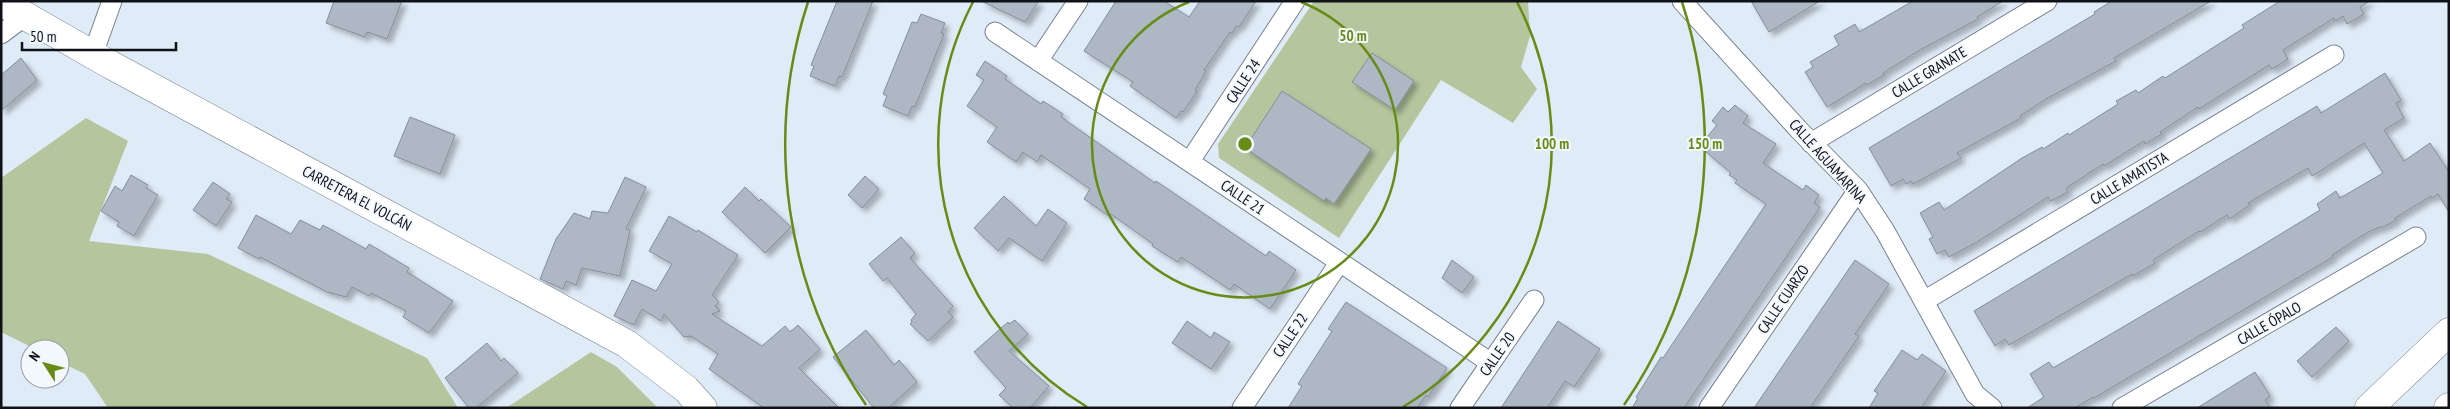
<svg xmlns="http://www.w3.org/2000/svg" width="2450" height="409" viewBox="0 0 2450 409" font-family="'PT Sans Narrow',sans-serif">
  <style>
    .green { fill: #b5c69f }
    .building { fill: #aeb8c5; stroke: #848e9a; filter: url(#shadow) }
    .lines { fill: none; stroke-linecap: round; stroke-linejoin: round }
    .street-casing { stroke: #77818c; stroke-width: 21 }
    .secondary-casing { stroke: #77818c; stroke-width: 29 }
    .street { stroke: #fff; stroke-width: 19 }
    .secondary { stroke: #fff; stroke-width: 28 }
    .ring { fill: none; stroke: #678c16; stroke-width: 2.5 }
    .labels { text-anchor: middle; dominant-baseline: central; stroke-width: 4; stroke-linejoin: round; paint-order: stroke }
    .street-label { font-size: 15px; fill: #0f1217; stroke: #f3f8fd }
    .centre { fill: #678c16; stroke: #f3f8fd; stroke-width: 2.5 }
    .ring-label { font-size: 15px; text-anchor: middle; font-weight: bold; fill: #678c16; stroke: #f3f8fd; stroke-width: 4; stroke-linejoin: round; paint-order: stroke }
  </style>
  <defs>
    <filter id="shadow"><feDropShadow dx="4.5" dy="4.5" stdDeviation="2.5" flood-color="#0004"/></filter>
  </defs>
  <rect width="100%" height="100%" fill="#e0ebf8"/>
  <!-- green -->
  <path class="green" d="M1314,1h214l2,35 -9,31 16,22 -24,34 -72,-43 -102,158 -120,-80 -1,-14z
    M86,118l42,23 -39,100 119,13 219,104 31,50h-350l-23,-34 -25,-12v-13h-25l-34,-17v-154z
    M591,352l26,15 41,41h-152z"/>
  <!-- building -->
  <path class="building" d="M334,1h68l-15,38 -20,-7 -2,5 -39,-14z
    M837,1h36l-31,76 -3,-1 -4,10 -25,-10 4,-10 -3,-1z
    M981,1h58l-14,21z
    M1116,1h48l25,16 11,-16h56l-17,26 -3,-1 -4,7 -2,-1 -26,38 2,1 -11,19 2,1 -14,21 -2,-1 -5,7 -46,-32 3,-4 -49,-31z
    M1751,1h69l-51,31z
    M1913,1h90l-26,16 1,2 -58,31 -37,23 1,2 -17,10 -1,-2 -39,24 -22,-35 8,-5 -3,-5 29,-17 -5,-9 21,-12 4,8z
    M2112,1h99l-97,57 2,3 -70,38 -26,17 1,2 -64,35 4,5 -48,26 -2,-3 -5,3 -3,-5 -12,7 -22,-38 226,-134 -1,-2z
    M2280,1h90l-10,6 4,7 -17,10 -4,-8 -8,5 -1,-3 -51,32 5,9 -16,10 -3,-4 -70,44 -1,-2 -38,25 2,2 -17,10 -1,-3 -40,25 -1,-2 -37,24 2,4 -17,9 -3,-4 -71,45 -28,15 -4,-7 -8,4 -8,-15 4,-2 -13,-24 19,-11 5,8 78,-52 20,-11 1,2 25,-16 1,2 49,-31 -2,-3 20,-11 2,3 25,-17 2,2 79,-50 -2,-3z
    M921,14l24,9 -4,10 3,1 -29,73 -3,-1 -4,10 -25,-10 4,-10 -4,-2 29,-72 5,1z
    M1372,53l42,28 -19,29 -43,-28z
    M21,58l16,22 -36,31v-36z
    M985,61l22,15 -2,3 36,25 2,-3 20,13 -2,3 94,66 1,-2 110,75 3,-5 27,19 -26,39 -36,-25 -4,6 -49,-33 -3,5 -26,-16 1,-2 -42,-30 -2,2 -25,-17 6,-10 -49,-34 -4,7 -14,-10 -7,10 -29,-20 10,-15 -30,-21 17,-26 -8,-5z
    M2385,73l16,27 -5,3 8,15 -20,12 20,31 26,-18 19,29v40l-11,-18 -6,4 -1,-2 -36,22 1,2 -15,8 -1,-1 -12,5 -36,23 1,2 -239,141 -1,-1 -18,11h-48l17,-11 -14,-23 19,-12 4,6 208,-122 59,-36 -3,-6 19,-13 4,7 43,-25 -19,-30 -52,33 -4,-8 -60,35 2,2 -21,14 -2,-4 -27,17 -1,-1 -46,29 2,3 -22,13 -1,-2 -123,71 -4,-6 -10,7 -21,-35 343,-205 4,7z
    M1282,91l89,58 -37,55 -8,-6 -2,3 -79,-53z
    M1735,105l13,11 -5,7 33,21 -13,19 40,27 3,-5 13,10 -5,8 6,4 -136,201h-52l6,-10 -2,-1 25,-40 2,1 103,-154 -31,-21 2,-3 -8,-5 2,-2 -25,-21 1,-2 -6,-6 16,-19 -5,-4 11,-14 5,5z
    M410,117l45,18 -15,39 -46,-18z
    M131,175l17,10 -2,3 12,7 -24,41 -17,-10 2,-4 -18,-11 14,-25 7,5z
    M865,176l14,13 -17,19 -14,-13z
    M625,177l21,10 -20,42 4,1 -10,46 -38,-8 -6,17 -10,-4 -3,8 -23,-10 16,-40 18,-26 16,6 2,-8 16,2z
    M213,182l17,12 -4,5 6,3 -16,24 -23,-16z
    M745,187l14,14 2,-2 30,28 -26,26 -43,-41z
    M1004,196l32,30 12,-17 19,14 -25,38 -33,-23 -11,13 -24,-23z
    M256,215l35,19 9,-14 20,10 3,-5 43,24 3,-5 40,24 -2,4 46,29 -24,32 -26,-16 3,-6 -35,-18 -2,3 -17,-9 -6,10 -19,-5 -67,-35 -1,2 -21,-11z
    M669,216l28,16 1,-2 40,25 -26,40 7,7 -4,4 5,5 -8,3 50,32 23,-20 5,6 8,-7 22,24 -21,19 40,40h-75l-55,-39 9,-15 -27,-18 -7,1 -20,-23 -3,7 -19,-12 -8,16 -20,-9 18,-36 24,11 16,-27 -23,-13z
    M901,237l14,16 -5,5 43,48 -5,6 5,5 -25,24 -18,-17 2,-2 -1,-2 5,-6 -29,-36 -4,3 -14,-17z
    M1452,260l22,17 -12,16 -20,-15z
    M1855,260l34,24 -34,50 4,2 -45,66 -4,6h-56z
    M1346,302l101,66 -19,29 -2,-2 -9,13h-129l14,-22 -4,-2 34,-53 -4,-2z
    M1015,320l13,14 -19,17 40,35 -19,22h-17l-14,-13 7,-7 -32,-36 34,-30 1,2z
    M1187,321l24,17 3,-6 16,10 -19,27 -39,-26z
    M1558,321l42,28 -26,38 -9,-6 -18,27h-46z
    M2336,327l13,14 -37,36 -15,-16z
    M866,330l28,35 5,-5 18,22 -29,26h-14l-41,-51z
    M487,343l14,18 3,-3 14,15 -42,35h-7l-24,-30z
    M1902,350l15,10 5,-6 24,17 -25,37h-52l9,-15 -4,-2z
    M2255,372l15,24 -5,4 5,8h-73z"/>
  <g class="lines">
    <defs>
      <path id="street" d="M1682,1l118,130 58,59 27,41 90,163 17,14
        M995,32l496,331
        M1,34l24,-18
        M93,54l19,-53
        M1038,61l40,-60
        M1811,143l236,-142
        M1190,161l105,-160
        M1924,301l410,-246
        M1242,408l97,-145
        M1460,408l74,-108
        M1709,408l149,-218
        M2122,408l294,-171"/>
      <path id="secondary" d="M1,2l110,63 516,279 59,45 17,19
        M2369,408l80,-76
        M2448,408l1,-1"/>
    </defs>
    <!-- street casing -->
    <use href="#street" class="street-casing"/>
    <!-- secondary casing -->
    <use href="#secondary" class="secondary-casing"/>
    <!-- street -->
    <use href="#street" class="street"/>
    <!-- secondary -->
    <use href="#secondary" class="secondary"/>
  </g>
  <!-- distance rings -->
  <g class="ring">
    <path d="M1301 2A153 153 0 1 1 1189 2"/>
    <path d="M1087 407A307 307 0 0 1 973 2M1517 2A307 307 0 0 1 1403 407"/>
    <path d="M866 405A460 460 0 0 1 808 2M1682 2A460 460 0 0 1 1624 405"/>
  </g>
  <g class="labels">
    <!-- street labels -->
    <g class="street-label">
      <text transform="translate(1929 72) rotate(-31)">CALLE GRANATE</text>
      <text transform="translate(1243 81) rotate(-57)">CALLE 24</text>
      <text transform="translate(1828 161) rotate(48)">CALLE AGUAMARINA</text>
      <text transform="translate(2129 178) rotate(-31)">CALLE AMATISTA</text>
      <text transform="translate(1243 197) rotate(34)">CALLE 21</text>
      <text transform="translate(357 198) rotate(28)">CARRETERA EL VOLCÁN</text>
      <text transform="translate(1783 299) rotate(-56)">CALLE CUARZO</text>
      <text transform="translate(2269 323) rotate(-30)">CALLE ÓPALO</text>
      <text transform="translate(1290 335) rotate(-56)">CALLE 22</text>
      <text transform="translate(1497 354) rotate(-55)">CALLE 20</text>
    </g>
  </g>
  <circle cx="1245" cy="144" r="8" class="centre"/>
  <g class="ring-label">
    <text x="1353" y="41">50 m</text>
    <text x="1552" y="149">100 m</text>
    <text x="1705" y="149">150 m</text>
  </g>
  <!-- border -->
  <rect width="2450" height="409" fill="none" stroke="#0f1217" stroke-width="5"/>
  <!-- north arrow -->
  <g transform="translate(45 364) rotate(306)"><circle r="24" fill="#f3f8fd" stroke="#989ca1"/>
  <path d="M0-4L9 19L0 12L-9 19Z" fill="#678c16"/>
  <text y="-8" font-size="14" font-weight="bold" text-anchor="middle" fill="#0f1217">N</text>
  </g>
  <!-- scale -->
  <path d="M22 42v8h154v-8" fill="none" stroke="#0f1217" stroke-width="2.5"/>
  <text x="30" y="42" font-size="15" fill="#0f1217" stroke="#f3f8fd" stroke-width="4" paint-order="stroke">50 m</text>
</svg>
